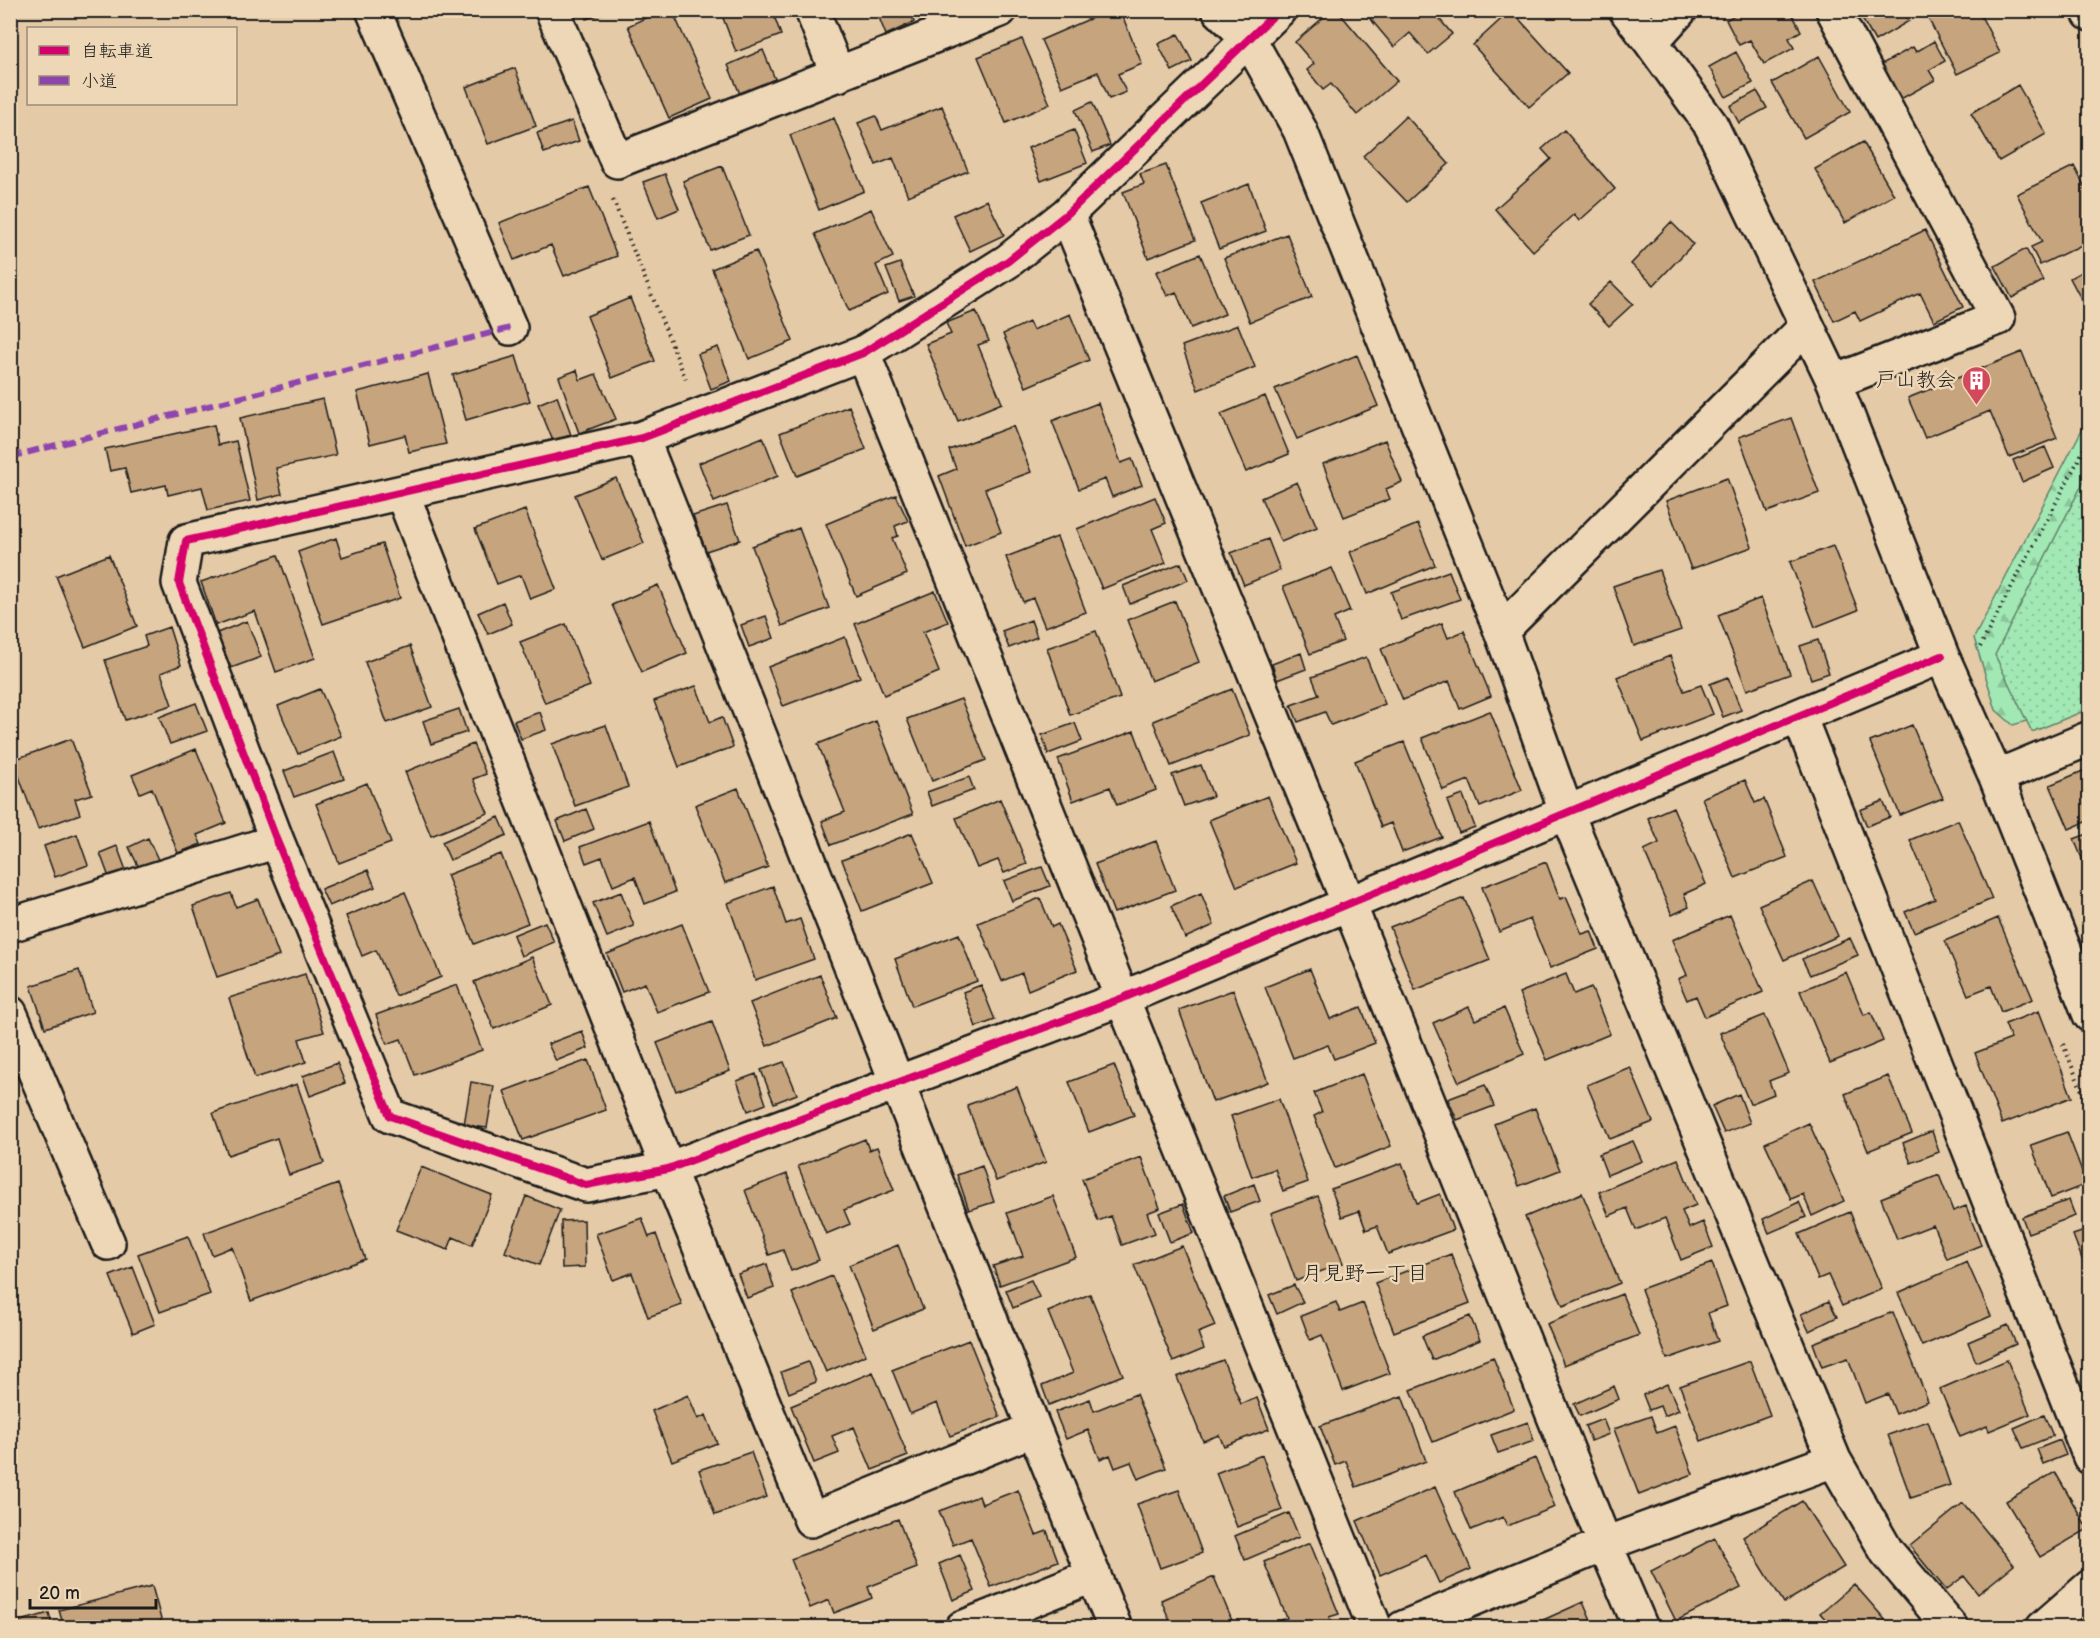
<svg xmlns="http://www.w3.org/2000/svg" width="2100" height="1638" viewBox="0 0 2100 1638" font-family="'Balsamiq Sans','Klee One',sans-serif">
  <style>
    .forest { fill: url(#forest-firs); stroke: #5f8268; stroke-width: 1.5 }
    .park { fill: url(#park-dots); stroke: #5f8268; stroke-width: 1.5 }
    .building { fill: #c6a47d; stroke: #1c1c1c; stroke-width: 1.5 }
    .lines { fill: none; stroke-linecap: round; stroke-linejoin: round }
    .minor-casing { stroke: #1c1c1c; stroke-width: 38 }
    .path { stroke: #1c1c1c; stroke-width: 4; stroke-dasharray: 1.5 4.5; stroke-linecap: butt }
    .minor { stroke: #eed7b6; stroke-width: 33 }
    .quiet { stroke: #8e44ad; stroke-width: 6; stroke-dasharray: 12 6; stroke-linecap: butt }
    .cycleway-casing { stroke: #eed7b6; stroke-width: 11 }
    .cycleway { stroke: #d6006c; stroke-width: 8 }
    .labels { text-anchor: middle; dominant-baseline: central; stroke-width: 5; stroke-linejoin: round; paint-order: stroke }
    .poi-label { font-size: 20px; fill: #1c1c1c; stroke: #eed7b6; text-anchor: end }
    .neighbourhood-label { font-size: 21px; fill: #1c1c1c; stroke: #eed7b6 }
  </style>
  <defs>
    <pattern id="forest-firs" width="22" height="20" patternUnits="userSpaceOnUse" patternTransform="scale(1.5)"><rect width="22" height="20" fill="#a2e8b5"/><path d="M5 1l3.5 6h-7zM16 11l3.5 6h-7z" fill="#8bc69b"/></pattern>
    <pattern id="park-dots" width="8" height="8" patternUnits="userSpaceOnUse" patternTransform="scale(1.5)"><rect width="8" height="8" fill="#a2e8b5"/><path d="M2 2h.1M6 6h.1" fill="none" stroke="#8bc69b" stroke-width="1.8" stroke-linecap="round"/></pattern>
  </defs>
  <rect width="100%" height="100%" fill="#e5caa7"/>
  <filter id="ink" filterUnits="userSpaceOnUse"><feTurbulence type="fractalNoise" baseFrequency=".0167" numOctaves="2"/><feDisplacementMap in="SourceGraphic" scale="12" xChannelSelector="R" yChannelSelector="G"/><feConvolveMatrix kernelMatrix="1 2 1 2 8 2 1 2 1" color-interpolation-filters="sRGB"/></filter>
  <g filter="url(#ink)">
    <!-- forest -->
    <path class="forest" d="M2089,416v169l-26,125 -50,15 -17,-15 -22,-72z"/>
    <!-- park -->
    <path class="park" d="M2089,471v238l-57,23 -37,-77z"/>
    <!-- building -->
    <path class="building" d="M583,10h27v1l-24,8z
      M662,10h10l40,89 -43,19 -41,-92z
      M720,10h52l9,25 -45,17z
      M876,10h34l4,12 -28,13z
      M1110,10h10l22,54 -24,10 8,18 -17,7 -11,-27 -36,15 -21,-47z
      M1332,10h5l60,71 -40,34 -26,-31 -8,6 -16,-20 7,-6 -19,-22z
      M1363,10h69l20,24 -24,20 -18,-21 -16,14z
      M1511,10l57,63 -39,34 -56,-62z
      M1734,10h56l11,21 -12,7 5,10 -30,16 -14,-24 -11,5 -13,-25 10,-6z
      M1860,10h42l7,11 -34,20 -17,-29z
      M1943,10h35l22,43 -43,21 -29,-56z
      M1178,34l14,27 -20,10 -14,-27z
      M1022,39l28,65 -44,19 -28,-66z
      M1934,41l11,20 -16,9 6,10 -36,20 -19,-35 33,-18 3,5z
      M763,50l12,29 -35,15 -12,-29z
      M1736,52l17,31 -27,14 -17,-30z
      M1819,56l31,56 -46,26 -32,-55z
      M515,68l21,58 -48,18 -22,-57z
      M2018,85l28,49 -47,27 -28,-48z
      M1757,91l10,17 -28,15 -9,-17z
      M1092,102l18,43 -17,7 -18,-42z
      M942,106l26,65 -60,25 -15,-38 -17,7 -18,-42 18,-7 6,14z
      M1406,116l43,48 -42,38 -44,-46z
      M834,118l30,73 -45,19 -29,-75z
      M572,121l7,20 -35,12 -7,-20z
      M1074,130l13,33 -46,18 -13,-33z
      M1564,130l51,59 -36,32 -5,-7 -41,37 -38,-42 56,-50 -9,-10z
      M1863,142l31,53 -49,28 -30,-54z
      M1166,165l29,75 -47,18 -25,-66 21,-8 -4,-10z
      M722,166l27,69 -39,15 -27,-69z
      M2074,166l16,31v44l-50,24 -9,-18 11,-5 -25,-48z
      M665,174l14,35 -21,9 -15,-36z
      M1249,184l17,47 -47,18 -18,-46z
      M589,187l28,69 -53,20 -13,-31 -37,15 -15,-37z
      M987,200l17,35 -34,16 -17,-36z
      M871,209l22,48 -17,8 12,29 -39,17 -34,-77z
      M1671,222l22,22 -39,41 -23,-21z
      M1925,230l38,77 -29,14 -14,-28 -60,28 -5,-10 -21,10 -19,-39z
      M1287,234l25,63 -62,25 -26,-64z
      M2026,249l17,32 -31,17 -17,-32z
      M756,251l37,90 -44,18 -37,-90z
      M1200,254l25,60 -34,14 -15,-36 -9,4 -11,-24z
      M900,263l14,33 -15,5 -13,-33z
      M2090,267v49l-20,-38z
      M1611,282l22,22 -24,22 -21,-22z
      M630,298l25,63 -43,17 -25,-62z
      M976,311l13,30 -11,4 24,58 -44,18 -32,-77 25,-10 -5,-11z
      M1070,314l19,46 -63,27 -23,-53 26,-12 4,8z
      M1238,325l17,42 -57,23 -16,-44z
      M718,347l13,34 -20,8 -13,-35z
      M2022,352l35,86 -48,19 -19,-46 -65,27 -17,-40z
      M1357,355l21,51 -81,33 -22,-50z
      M516,356l14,45 -64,19 -13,-45z
      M577,370l3,10 16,-6 20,45 -37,14 -20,-56z
      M428,374l18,70 -37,8 -4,-17 -35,9 -13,-52z
      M557,396l14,39 -18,6 -15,-37z
      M1265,396l24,58 -43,18 -25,-58z
      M323,399l13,56 -60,13 6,26 -24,6 -18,-82z
      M1098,403l23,60 11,-4 10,26 -30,12 -7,-18 -26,10 -27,-68z
      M849,406l17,43 -69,27 -17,-43z
      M1791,418l28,75 -52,19 -28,-75z
      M214,425l4,20 18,-4 14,60 -42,9 -6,-23 -34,8 -2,-10 -35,8 -6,-25 -15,3 -5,-22z
      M1013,426l18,46 -46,17 16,43 -36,14 -26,-70 17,-7 -7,-19z
      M763,437l15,39 -64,26 -15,-39z
      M1385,440l17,42 -16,7 4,10 -46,18 -21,-53z
      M2045,447l9,21 -32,14 -9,-22z
      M616,478l28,65 -42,17 -27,-65z
      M1727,478l25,69 -61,22 -25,-68z
      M1297,482l20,45 -36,15 -20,-44z
      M896,495l12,26 -13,5 3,10 -6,2 15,36 -51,22 -30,-72z
      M1155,497l11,26 -14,6 14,34 -64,26 -25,-60z
      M727,505l13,35 -34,11 -13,-35z
      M525,510l31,79 -26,10 -9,-24 -24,9 -22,-55z
      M1418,524l17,41 -68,29 -17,-42z
      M799,528l30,80 -47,18 -30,-80z
      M1057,537l29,75 -41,15 -12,-29 -10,4 -17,-45z
      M336,538l6,19 40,-13 18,54 -77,26 -25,-72z
      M1268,539l12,31 -36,15 -13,-32z
      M1833,546l25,64 -43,17 -25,-65z
      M109,555l28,71 -52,21 -29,-71z
      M278,555l37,103 -39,14 -21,-61 -39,14 -15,-43z
      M1181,563l7,17 -58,24 -7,-18z
      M1332,568l18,43 -16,7 9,23 -33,13 -27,-67z
      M1659,570l22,60 -47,16 -21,-60z
      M1449,571l11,28 -59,21 -10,-28z
      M658,585l29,68 -45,19 -30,-67z
      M935,591l13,31 -25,10 16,40 -55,23 -29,-71z
      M1761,598l29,76 -43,16 -29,-75z
      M1175,601l24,61 -48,19 -24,-61z
      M503,602l9,22 -24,10 -10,-21z
      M766,616l8,22 -25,9 -8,-22z
      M1031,620l6,17 -28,11 -7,-17z
      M247,621l14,36 -30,11 -14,-35z
      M1442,623l6,15 16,-7 27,65 -31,13 -11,-28 -46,19 -22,-51z
      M566,624l24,62 -45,17 -25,-61z
      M169,627l12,38 -20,8 11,32 -47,15 -20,-60 42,-14 -3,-10z
      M1096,631l24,67 -50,17 -23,-67z
      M845,637l15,40 -77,29 -15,-39z
      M1818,640l11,33 -18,6 -11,-33z
      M410,646l22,61 -45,16 -22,-61z
      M1301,653l5,16 -29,11 -5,-16z
      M1670,656l14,35 17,-6 12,29 -70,27 -26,-64z
      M1366,657l19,47 -54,21 -6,-13 -27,10 -7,-17 28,-10 -7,-18z
      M1728,677l13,33 -18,7 -13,-33z
      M696,686l14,36 12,-5 11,30 -54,20 -25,-66z
      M320,689l21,47 -43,18 -20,-48z
      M1232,689l18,46 -79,31 -18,-45z
      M961,699l25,61 -54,21 -25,-62z
      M196,703l11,28 -37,13 -11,-27z
      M459,709l8,23 -36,12 -8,-23z
      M1490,711l32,79 -42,17 -11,-27 -26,10 -21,-52z
      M540,712l6,18 -25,9 -7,-18z
      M876,721l37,93 -82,31 -9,-24 23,-9 -27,-68z
      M1075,723l7,18 -34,13 -6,-19z
      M606,725l22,62 -53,19 -23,-62z
      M1912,725l31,73 -43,17 -30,-73z
      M1134,731l22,59 -39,15 -7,-18 -37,14 -15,-42z
      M71,739l21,55 -17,5 5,15 -42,15 -25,-69z
      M1404,742l38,95 -40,15 -11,-29 -10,4 -26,-66z
      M473,744l13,30 -13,5 15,34 -57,23 -26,-64z
      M196,749l30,74 -29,12 4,9 -23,9 -26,-65 -12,5 -8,-18z
      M334,752l10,27 -50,18 -10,-26z
      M1201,765l12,31 -29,10 -12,-31z
      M2090,768v52l-21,9 -19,-44z
      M969,777l5,13 -42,16 -5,-14z
      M1745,780l10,23 9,-4 23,58 -52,21 -33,-80z
      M367,783l24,60 -52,20 -23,-59z
      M738,788l30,79 -43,16 -30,-78z
      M1463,795l12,32 -16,6 -12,-32z
      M1268,796l28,67 -59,24 -28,-67z
      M1000,799l27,65 -23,9 -6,-13 -21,8 -21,-50z
      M1883,801l7,16 -23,9 -7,-16z
      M1673,807l33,77 -22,10 5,13 -17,8 -28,-65 15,-7 -11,-25z
      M586,809l8,20 -29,12 -8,-20z
      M499,817l8,18 -57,25 -8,-18z
      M1958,820l34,79 -78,33 -9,-20 30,-13 -25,-59z
      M649,821l26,71 -30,12 -10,-27 -22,9 -11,-29 -16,6 -6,-16z
      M912,833l21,50 -71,28 -20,-51z
      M2090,833v45l-16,-39z
      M77,834l11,31 -33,12 -11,-31z
      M148,838l13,28 -19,8 -13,-27z
      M1156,841l19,49 -61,23 -19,-49z
      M117,846l10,27 -17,7 -10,-27z
      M501,854l27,69 -54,21 -27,-69z
      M1546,862l14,37 6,-2 16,37 9,-3 7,18 -48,19 -20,-49 -31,13 -17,-45z
      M1042,867l8,19 -38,15 -8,-20z
      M368,870l7,17 -46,19 -8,-17z
      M1813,881l25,55 -54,24 -25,-55z
      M773,886l13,38 14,-5 14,40 -59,21 -27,-77z
      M405,892l36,85 -45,19 -20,-46 -14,6 -16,-40z
      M621,892l13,34 -27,11 -14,-34z
      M231,893l5,14 22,-8 21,57 -62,21 -24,-71z
      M1201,893l13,32 -29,13 -14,-32z
      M1040,898l12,29 6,-3 19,46 -49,20 -6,-17 -20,8 -24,-58z
      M1464,898l26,62 -75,30 -25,-63z
      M1730,915l33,77 -58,25 -9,-21 -9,4 -9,-21 9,-4 -15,-35z
      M1998,918l35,81 -32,13 -10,-26 -23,9 -23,-54z
      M545,922l9,20 -33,14 -8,-21z
      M682,924l27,68 -52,20 -12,-29 -23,9 -15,-38z
      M959,934l18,47 -65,25 -17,-47z
      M1850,938l8,17 -48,20 -8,-16z
      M532,957l20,48 -58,24 -20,-47z
      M1310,969l20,50 31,-12 14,36 -41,16 -6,-14 -35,13 -28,-71z
      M79,970l14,42 -48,16 -14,-42z
      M1846,972l18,43 7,-3 12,29 -53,22 -30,-72z
      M305,974l19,58 -25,7 7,23 -51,16 -26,-80z
      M1566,974l8,20 17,-7 19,47 -63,26 -28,-67z
      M820,975l17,43 -70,28 -17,-43z
      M457,985l25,65 -67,25 -14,-36 -14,5 -11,-29z
      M981,985l14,35 -19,7 -13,-35z
      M1233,990l35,92 -55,20 -34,-92z
      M1469,1007l6,13 29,-12 20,46 -65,28 -26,-59z
      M2039,1011l33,86 -70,27 -27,-71 36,-14 -6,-15z
      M1765,1015l24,58 -20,8 5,13 -24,10 -30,-71z
      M712,1022l18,49 -54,20 -19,-48z
      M582,1031l6,17 -32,13 -8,-17z
      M588,1060l18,50 -83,30 -19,-49z
      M784,1062l13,32 -23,9 -13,-33z
      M337,1063l8,20 -35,13 -7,-20z
      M1114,1065l20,50 -45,17 -20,-50z
      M1630,1067l23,55 -43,17 -23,-54z
      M756,1074l10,30 -18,7 -11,-30z
      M1362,1074l29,72 -56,22 -21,-52 8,-4 -8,-19z
      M1888,1076l24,57 -44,18 -23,-57z
      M471,1082l23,4 -7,42 -23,-3z
      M297,1084l27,79 -35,12 -12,-37 -49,17 -15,-42z
      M1485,1085l9,21 -37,14 -9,-21z
      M1017,1087l29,75 -50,19 -29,-76z
      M1739,1094l11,29 -26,10 -12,-27z
      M1279,1099l29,83 -25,9 -8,-22 -23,8 -21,-61z
      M1535,1108l25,62 -41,16 -25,-62z
      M1809,1123l35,78 -32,15 -9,-22 -12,5 -26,-56z
      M1932,1131l7,21 -28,11 -8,-20z
      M2067,1132l20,52 -36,14 -20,-53z
      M865,1139l4,11 8,-3 17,43 -50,20 6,14 -24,10 -28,-68z
      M1633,1141l9,20 -35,14 -8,-21z
      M1141,1157l19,51 -13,5 8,20 -33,12 -11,-29 -13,5 -16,-42z
      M1678,1159l18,46 -14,6 7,17 14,-6 10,25 -32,13 -16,-42 -29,12 -9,-22 -18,8 -10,-24z
      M1402,1163l15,40 23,-9 13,36 -65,24 -11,-28 -11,4 -7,-19 -17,6 -11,-28z
      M982,1166l12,36 -25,8 -12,-35z
      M421,1167l71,28 -20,50 -19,-8 -5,13 -52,-20z
      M787,1174l32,86 -28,11 -8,-21 -14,5 -24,-65z
      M1939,1175l14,36 13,-5 15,39 -34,14 -14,-34 -36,14 -16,-41z
      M338,1184l27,75 -114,42 -19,-54 -20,8 -8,-22z
      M1254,1184l6,17 -30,11 -6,-16z
      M1582,1193l38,90 -57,23 -38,-89z
      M526,1196l34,14 -21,55 -34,-13z
      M1053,1196l23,61 -76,28 -7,-19 30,-10 -16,-43z
      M1318,1196l25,67 -47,18 -25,-68z
      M2069,1200l6,16 -47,17 -6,-16z
      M1799,1202l7,15 -37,16 -6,-14z
      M1183,1204l11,29 -24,9 -11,-29z
      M1850,1212l32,77 -40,17 -14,-31 -10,4 -19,-45z
      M642,1218l7,19 7,-3 26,71 -34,12 -16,-44 -19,7 -17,-46z
      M584,1220l1,47 -23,1 -1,-47z
      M2090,1229v51l-17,-45z
      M188,1236l22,58 -50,18 -22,-58z
      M898,1245l25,64 -49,20 -25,-64z
      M1182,1246l33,80 -17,7 6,16 -31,13 -39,-97z
      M1451,1254l19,49 -76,29 -19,-49z
      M1967,1262l24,54 -69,30 -24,-53z
      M1712,1263l15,43 -19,7 10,28 -51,18 -26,-70z
      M767,1264l7,24 -27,10 -9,-24z
      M133,1267l22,57 -22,9 -23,-57z
      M832,1276l34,79 -40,17 -34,-79z
      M1031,1280l8,17 -26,11 -7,-18z
      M1294,1285l9,17 -26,12 -8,-19z
      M1090,1294l33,81 -74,30 -7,-19 31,-13 -25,-61z
      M1622,1294l17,41 -75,30 -17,-41z
      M1829,1301l8,16 -28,14 -8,-17z
      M1336,1302l4,10 23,-9 27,70 -47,18 -21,-56 -12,5 -9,-24z
      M1893,1312l35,89 -32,13 -8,-20 -23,9 -17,-45 -26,9 -9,-24z
      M1470,1316l10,24 -48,20 -10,-24z
      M2008,1325l8,19 -40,18 -8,-20z
      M969,1340l31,77 -50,19 -13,-33 -27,11 -18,-44z
      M1493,1357l21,52 -81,33 -22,-52z
      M1223,1360l18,44 16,-6 12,31 -45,17 -5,-11 -16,6 -26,-64z
      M2007,1360l23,54 -41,17 -2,-5 -27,11 -20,-48z
      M1750,1361l20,54 -69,26 -21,-55z
      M808,1362l8,20 -27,11 -8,-21z
      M873,1372l35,84 -36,14 -18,-43 -22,9 7,17 -25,10 -23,-57z
      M1667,1384l12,26 -15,6 -4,-10 -11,4 -6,-15z
      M1614,1386l5,13 -39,17 -6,-12z
      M1136,1394l30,74 -28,11 -7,-17 -16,6 -5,-13 -10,4 -12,-29 -22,9 -11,-27 35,-13 4,12z
      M688,1395l10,24 8,-4 11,28 -45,18 -20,-50z
      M1402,1396l24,65 -70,26 -10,-26 -11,4 -15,-39z
      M2044,1415l9,21 -30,12 -9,-20z
      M1651,1416l6,17 18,-7 18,48 -54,21 -25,-66z
      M1603,1419l6,15 -18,7 -6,-15z
      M1928,1421l22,64 -39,13 -23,-63z
      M1528,1422l6,19 -36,12 -7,-18z
      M2060,1440l6,15 -23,9 -6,-15z
      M751,1452l16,45 -52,18 -16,-45z
      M1262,1455l20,55 -45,17 -21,-54z
      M1535,1458l20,49 -48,19 -4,-9 -32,13 -16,-38z
      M2055,1472l33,57 -48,28 -34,-56z
      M1435,1487l36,82 -32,14 -13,-28 -46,20 -23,-54z
      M1018,1490l18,45 11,-4 11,30 -67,26 -20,-49 -18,7 -14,-34 40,-15 3,8z
      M1179,1490l23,63 -42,15 -23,-64z
      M1802,1501l42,66 -60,36 -41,-66z
      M1963,1503l51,62 -36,29 -14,-18 -18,14 -36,-44z
      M1289,1513l10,24 -54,23 -10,-24z
      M898,1519l19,49 -49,19 4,11 -38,15 -5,-13 -19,8 -19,-49z
      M1715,1538l26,50 -65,33 -25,-50z
      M1310,1543l29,71 -10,3 4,11h-71l25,-10 -23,-56z
      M960,1555l15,36 -22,9 -14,-36z
      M1214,1577l21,51h-62l-12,-28z
      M1854,1584l34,39 -5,5h-50l-13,-15z
      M152,1586l10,37 -18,5h-80l-5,-18z
      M1583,1602l11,26h-50l-3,-7z
      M49,1613l4,15h-43v-4z"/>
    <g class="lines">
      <defs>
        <path id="minor" d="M373,10l137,318
          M552,10l65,151 383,-151
          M812,10l26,65
          M1219,10l30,29 51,91 201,501 66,183 267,646 53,92 64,76
          M1279,10l-212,204 -59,47 -145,92 -221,85 -456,103 -7,42 98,258 113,275 196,69 82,-16 455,-171 819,-342
          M1626,10l25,32 60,83 123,257 108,274 54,121 94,238
          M1833,10l165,308 -164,64
          M2088,10l2,4
          M1651,42l29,-32
          M1067,214l282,690 256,640 36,84
          M863,353l512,1275
          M642,438l392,991 81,199
          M402,493l266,676 143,351 223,-91
          M1501,631l306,-305
          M1799,716l291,741
          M1996,777l94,-39
          M10,925l267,-84
          M10,1013l98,230
          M962,1628l132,-53
          M1403,1628l202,-84 229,-84
          M2043,1628l47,-41"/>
      </defs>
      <!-- minor casing -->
      <use href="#minor" class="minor-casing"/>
      <!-- path -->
      <path class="path" d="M613,200l74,182
        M1980,647l110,-209
        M2063,1044l27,67"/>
      <!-- minor -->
      <use href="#minor" class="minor"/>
      <!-- quiet -->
      <path class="quiet" d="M10,457l500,-129"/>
      <defs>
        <path id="cycleway" d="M1279,10l-212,204 -59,47 -145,92 -221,85 -456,103 -7,42 98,258 113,275 196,69 82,-16 455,-171 819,-342"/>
      </defs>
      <!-- cycleway casing -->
      <use href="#cycleway" class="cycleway-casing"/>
      <!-- cycleway -->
      <use href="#cycleway" class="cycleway"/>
    </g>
  </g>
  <!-- icons -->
  <defs>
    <symbol id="building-pin" viewBox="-11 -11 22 30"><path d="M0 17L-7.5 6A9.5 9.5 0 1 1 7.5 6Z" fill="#d1495b" stroke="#eed7b6"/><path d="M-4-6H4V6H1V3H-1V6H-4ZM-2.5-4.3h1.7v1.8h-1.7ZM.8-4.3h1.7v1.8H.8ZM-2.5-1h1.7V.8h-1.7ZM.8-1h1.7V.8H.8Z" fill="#fff"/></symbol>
  </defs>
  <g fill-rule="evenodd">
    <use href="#building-pin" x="1960" y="364" width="33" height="45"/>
  </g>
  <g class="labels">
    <!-- poi labels -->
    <g class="poi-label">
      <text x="1956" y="380">戸山教会</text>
    </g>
    <!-- neighbourhood labels -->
    <g class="neighbourhood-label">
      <text x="1365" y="1273">月見野一丁目</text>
    </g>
  </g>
  <!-- margin -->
  <rect width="2100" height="1638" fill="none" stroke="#eed7b6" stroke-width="36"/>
  <rect x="18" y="18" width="2064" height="1602" fill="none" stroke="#1c1c1c" stroke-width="2" filter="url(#ink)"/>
  <!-- legend -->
  <rect x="27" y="27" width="210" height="78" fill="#eed7b6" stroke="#9a8c78" stroke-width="1.5"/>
  <rect x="39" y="46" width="30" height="9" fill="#d6006c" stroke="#9a8c78" stroke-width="1.5"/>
  <text x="81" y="57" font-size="18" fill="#1c1c1c">自転車道</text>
  <rect x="39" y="76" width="30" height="9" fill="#8e44ad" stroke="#9a8c78" stroke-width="1.5"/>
  <text x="81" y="87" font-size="18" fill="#1c1c1c">小道</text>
  <!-- scale -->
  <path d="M30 1599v9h126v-9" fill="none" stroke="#1c1c1c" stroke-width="3"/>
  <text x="39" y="1599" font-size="18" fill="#1c1c1c" stroke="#eed7b6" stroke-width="4.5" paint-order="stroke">20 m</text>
</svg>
